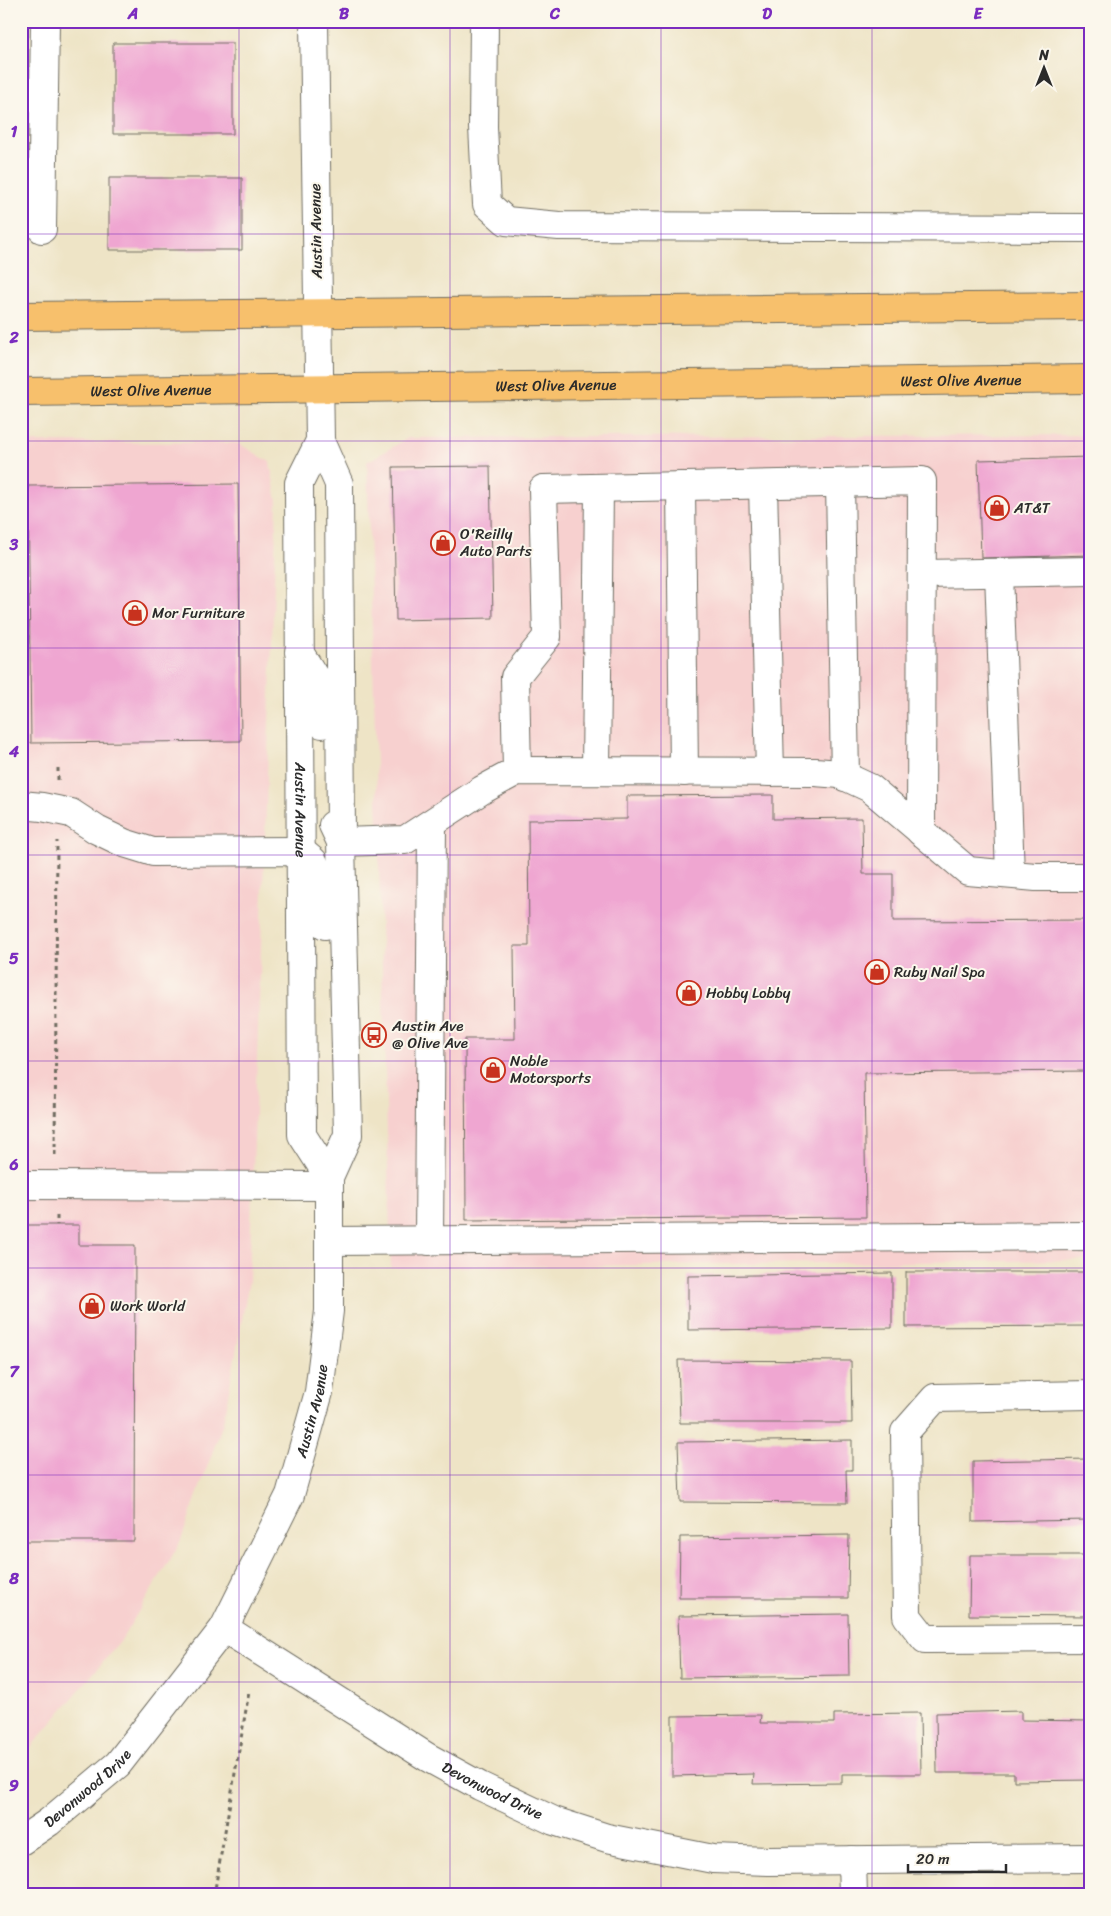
<svg xmlns="http://www.w3.org/2000/svg" width="1111" height="1916" viewBox="0 0 1111 1916" font-family="Sriracha,sans-serif">
  <style>
    .built { fill: #f7d0cf }
    .building { fill: #efa6d1 }
    .lines { fill: none; stroke-linecap: round; stroke-linejoin: round }
    .minor-casing { stroke: #6f6c61; stroke-width: 30 }
    .major-casing { stroke: #6f6c61; stroke-width: 30 }
    .path { stroke: #6f6c61; stroke-width: 3; stroke-dasharray: 4 4; stroke-linecap: butt }
    .minor { stroke: #fff; stroke-width: 28 }
    .major { stroke: #f7c06c; stroke-width: 28 }
    .grid { fill: none; stroke: #7b2cbf; stroke-width: 1; stroke-opacity: 0.55 }
    .labels { text-anchor: middle; dominant-baseline: central; stroke-width: 4; stroke-linejoin: round; paint-order: stroke }
    .street-label { font-size: 15px; fill: #2b2b2b; stroke: #fbf7ec }
    .poi-label { font-size: 15px; fill: #2b2b2b; stroke: #fbf7ec; text-anchor: start }
    .neatline { fill: none; stroke: #7b2cbf; stroke-width: 2 }
    .grid-label { font-size: 16px; text-anchor: middle; font-weight: bold; fill: #7b2cbf }
  </style>
  <rect width="100%" height="100%" fill="#fbf7ec"/>
  <filter id="ink" filterUnits="userSpaceOnUse"><feTurbulence type="fractalNoise" baseFrequency=".02" numOctaves="2"/><feDisplacementMap in="SourceGraphic" scale="10" xChannelSelector="R" yChannelSelector="G"/><feConvolveMatrix kernelMatrix="1 2 1 2 8 2 1 2 1" color-interpolation-filters="sRGB"/></filter>
  <filter id="wash" filterUnits="userSpaceOnUse"><feTurbulence type="fractalNoise" baseFrequency=".0096" numOctaves="4" result="noise"/><feDisplacementMap in="SourceGraphic" scale="20" xChannelSelector="R" yChannelSelector="G"/><feGaussianBlur stdDeviation="1.12" result="paint"/><feColorMatrix in="noise" values="0 0 0 0 0 0 0 0 0 0 0 0 0 0 0 0 0 1.4 0 .05"/><feComposite in="paint" operator="in"/></filter>
  <g filter="url(#wash)">
    <rect width="100%" height="100%" fill="#eee4c6"/>
    <!-- built -->
    <path class="built" d="M1090,435v825l-699,8 -24,-806 41,-24z
      M21,442l217,1 32,19 7,39 -28,780 -26,142 -43,120 -60,99 -89,105 -10,6z"/>
    <g id="blocks">
      <!-- building -->
      <path class="building" d="M113,43h120v91h-120z
        M109,178h133v72h-133z
        M1090,457v98l-109,3 -3,-98z
        M490,466l3,152 -97,2 -3,-153z
        M238,484l3,257 -210,2 -3,-257z
        M773,795v24l89,-1 1,56h30v47l197,-1v151l-226,2 2,144 -400,3 -1,-181h50l-1,-93h15l-1,-126 99,-1v-23z
        M21,1225h58v20h56l-1,296h-113z
        M906,1272h184v54l-184,1z
        M892,1273v55l-204,2v-54z
        M678,1360l173,1 1,62h-172z
        M852,1440v30h-6l1,33 -167,-1 -2,-60z
        M1090,1459v61l-117,2v-61z
        M849,1535l-1,63h-169l1,-61z
        M970,1555h120v61l-121,-1z
        M848,1614l1,62 -169,2 -2,-62z
        M1021,1711v9l69,1v59l-76,1v-8h-77l-1,-60z
        M920,1713l1,61h-79v9l-89,1 1,-10 -82,2v-60l89,-1 -1,8h74v-9z"/>
    </g>
  </g>
  <g filter="url(#ink)">
    <use href="#blocks" fill-opacity="0" stroke="#6f6c61" stroke-width="1"/>
    <g class="lines">
      <defs>
        <g id="minor">
          <path d="M484,21l-1,106 4,77 19,17 53,5 531,2"/>
          <path d="M42,229l3,-208"/>
          <path id="s1" d="M320,441l-21,42 3,652 27,42"/>
          <path d="M840,483l5,294"/>
          <path d="M763,485l7,287"/>
          <path d="M681,486l3,286"/>
          <path d="M999,573l11,301"/>
          <path d="M922,574l168,-3"/>
          <path d="M299,652l23,37v35"/>
          <path d="M517,771l-2,-94 32,-40 -4,-148 379,-8 -1,351"/>
          <path d="M596,771l3,-283"/>
          <path d="M21,805l21,2 29,6 26,17 27,13 29,9 148,-1 12,10 9,20 3,44"/>
          <path d="M333,825l8,17 64,-2 77,-50 35,-19 298,1 25,2 30,14 98,83 68,6h54"/>
          <path d="M21,1185l308,1"/>
          <path d="M329,1241l761,-5"/>
          <path d="M429,1241l3,-417"/>
          <path d="M1090,1395l-155,3 -30,34 2,184 18,23 165,-1"/>
          <path id="s2" d="M224,1628l203,129 53,29 74,35 53,17 106,21 55,2 322,-3"/>
          <path id="s3" d="M21,1841l28,-19 69,-58 106,-136 66,-133 29,-103 10,-81v-134l19,-42 -7,-293 -2,-358 -19,-43 -6,-420"/>
          <path d="M852,1860l1,35"/>
        </g>
        <g id="major">
          <path d="M21,316l1069,-10"/>
          <path id="s4" d="M21,392l1069,-13"/>
        </g>
      </defs>
      <!-- minor casing -->
      <use href="#minor" class="minor-casing"/>
      <!-- major casing -->
      <use href="#major" class="major-casing"/>
      <!-- path -->
      <path class="path" d="M58,780v-15
        M55,1155l2,-314
        M57,1216v9
        M21,1889l6,6
        M214,1895l35,-203"/>
      <!-- minor -->
      <use href="#minor" class="minor"/>
      <!-- major -->
      <use href="#major" class="major"/>
    </g>
  </g>
  <!-- grid -->
  <path class="grid" d="M239,21v1874M450,21v1874M661,21v1874M872,21v1874M21,234h1069M21,441h1069M21,648h1069M21,855h1069M21,1061h1069M21,1268h1069M21,1475h1069M21,1682h1069"/>
  <!-- icons -->
  <defs>
    <symbol id="shop-ring" viewBox="-11 -11 22 22"><circle r="9.5" fill="#fbf7ec" stroke="#c8321e" stroke-width="1.5"/><path d="M-5-2.5h2.3a2.7 3.5 0 0 1 5.4 0H5L5.5 6h-11ZM-1.5-2.5h3a1.5 2.3 0 0 0-3 0Z" fill="#c8321e"/></symbol>
    <symbol id="bus-ring" viewBox="-11 -11 22 22"><circle r="9.5" fill="#fbf7ec" stroke="#c8321e" stroke-width="1.5"/><path d="M-5-6H5V4H4V6H2V4H-2V6H-4V4H-5ZM-3.5-4V0h7V-4ZM-3.5 1.2v1.5H-2V1.2ZM2 1.2v1.5H3.5V1.2Z" fill="#c8321e"/></symbol>
  </defs>
  <g fill-rule="evenodd">
    <use href="#shop-ring" x="983" y="494" width="28" height="28"/>
    <use href="#shop-ring" x="429" y="529" width="28" height="28"/>
    <use href="#shop-ring" x="121" y="599" width="28" height="28"/>
    <use href="#shop-ring" x="863" y="958" width="28" height="28"/>
    <use href="#shop-ring" x="675" y="979" width="28" height="28"/>
    <use href="#bus-ring" x="360" y="1021" width="28" height="28"/>
    <use href="#shop-ring" x="479" y="1056" width="28" height="28"/>
    <use href="#shop-ring" x="78" y="1292" width="28" height="28"/>
  </g>
  <g class="labels">
    <!-- street labels -->
    <g class="street-label">
      <text transform="translate(316 231) rotate(-91)">Austin Avenue</text>
      <text stroke="none"><textPath href="#s4" startOffset="940">West Olive Avenue</textPath></text>
      <text stroke="none"><textPath href="#s4" startOffset="535">West Olive Avenue</textPath></text>
      <text stroke="none"><textPath href="#s4" startOffset="130">West Olive Avenue</textPath></text>
      <text stroke="none"><textPath href="#s1" startOffset="374">Austin Avenue</textPath></text>
      <text stroke="none"><textPath href="#s3" startOffset="532">Austin Avenue</textPath></text>
      <text stroke="none"><textPath href="#s3" startOffset="85">Devonwood Drive</textPath></text>
      <text stroke="none"><textPath href="#s2" startOffset="314">Devonwood Drive</textPath></text>
    </g>
    <!-- poi labels -->
    <g class="poi-label">
      <text x="1014" y="508">AT&amp;T</text>
      <text x="460" y="534">O'Reilly<tspan x="460" dy="17">Auto Parts</tspan></text>
      <text x="152" y="613">Mor Furniture</text>
      <text x="894" y="972">Ruby Nail Spa</text>
      <text x="706" y="993">Hobby Lobby</text>
      <text x="392" y="1026">Austin Ave<tspan x="392" dy="17">@ Olive Ave</tspan></text>
      <text x="510" y="1061">Noble<tspan x="510" dy="17">Motorsports</tspan></text>
      <text x="110" y="1306">Work World</text>
    </g>
  </g>
  <!-- margin -->
  <rect width="1111" height="1916" fill="none" stroke="#fbf7ec" stroke-width="55"/>
  <!-- north arrow -->
  <g transform="translate(1044 68)" stroke="#fbf7ec" stroke-width="4" paint-order="stroke">
  <path d="M0-4L9 19L0 12L-9 19Z" fill="#2b2b2b"/>
  <text y="-8" font-size="14" font-weight="bold" text-anchor="middle" fill="#2b2b2b">N</text>
  </g>
  <!-- scale -->
  <path d="M908 1864v8h98v-8" fill="none" stroke="#2b2b2b" stroke-width="2.5"/>
  <text x="916" y="1864" font-size="15" fill="#2b2b2b" stroke="#fbf7ec" stroke-width="4" paint-order="stroke">20 m</text>
  <rect x="28" y="28" width="1056" height="1860" class="neatline"/>
  <g class="grid-label">
    <text x="133" y="19">A</text>
    <text x="344" y="19">B</text>
    <text x="555" y="19">C</text>
    <text x="767" y="19">D</text>
    <text x="978" y="19">E</text>
    <text x="14" y="137">1</text>
    <text x="14" y="343">2</text>
    <text x="14" y="550">3</text>
    <text x="14" y="757">4</text>
    <text x="14" y="964">5</text>
    <text x="14" y="1170">6</text>
    <text x="14" y="1377">7</text>
    <text x="14" y="1584">8</text>
    <text x="14" y="1791">9</text>
  </g>
</svg>
